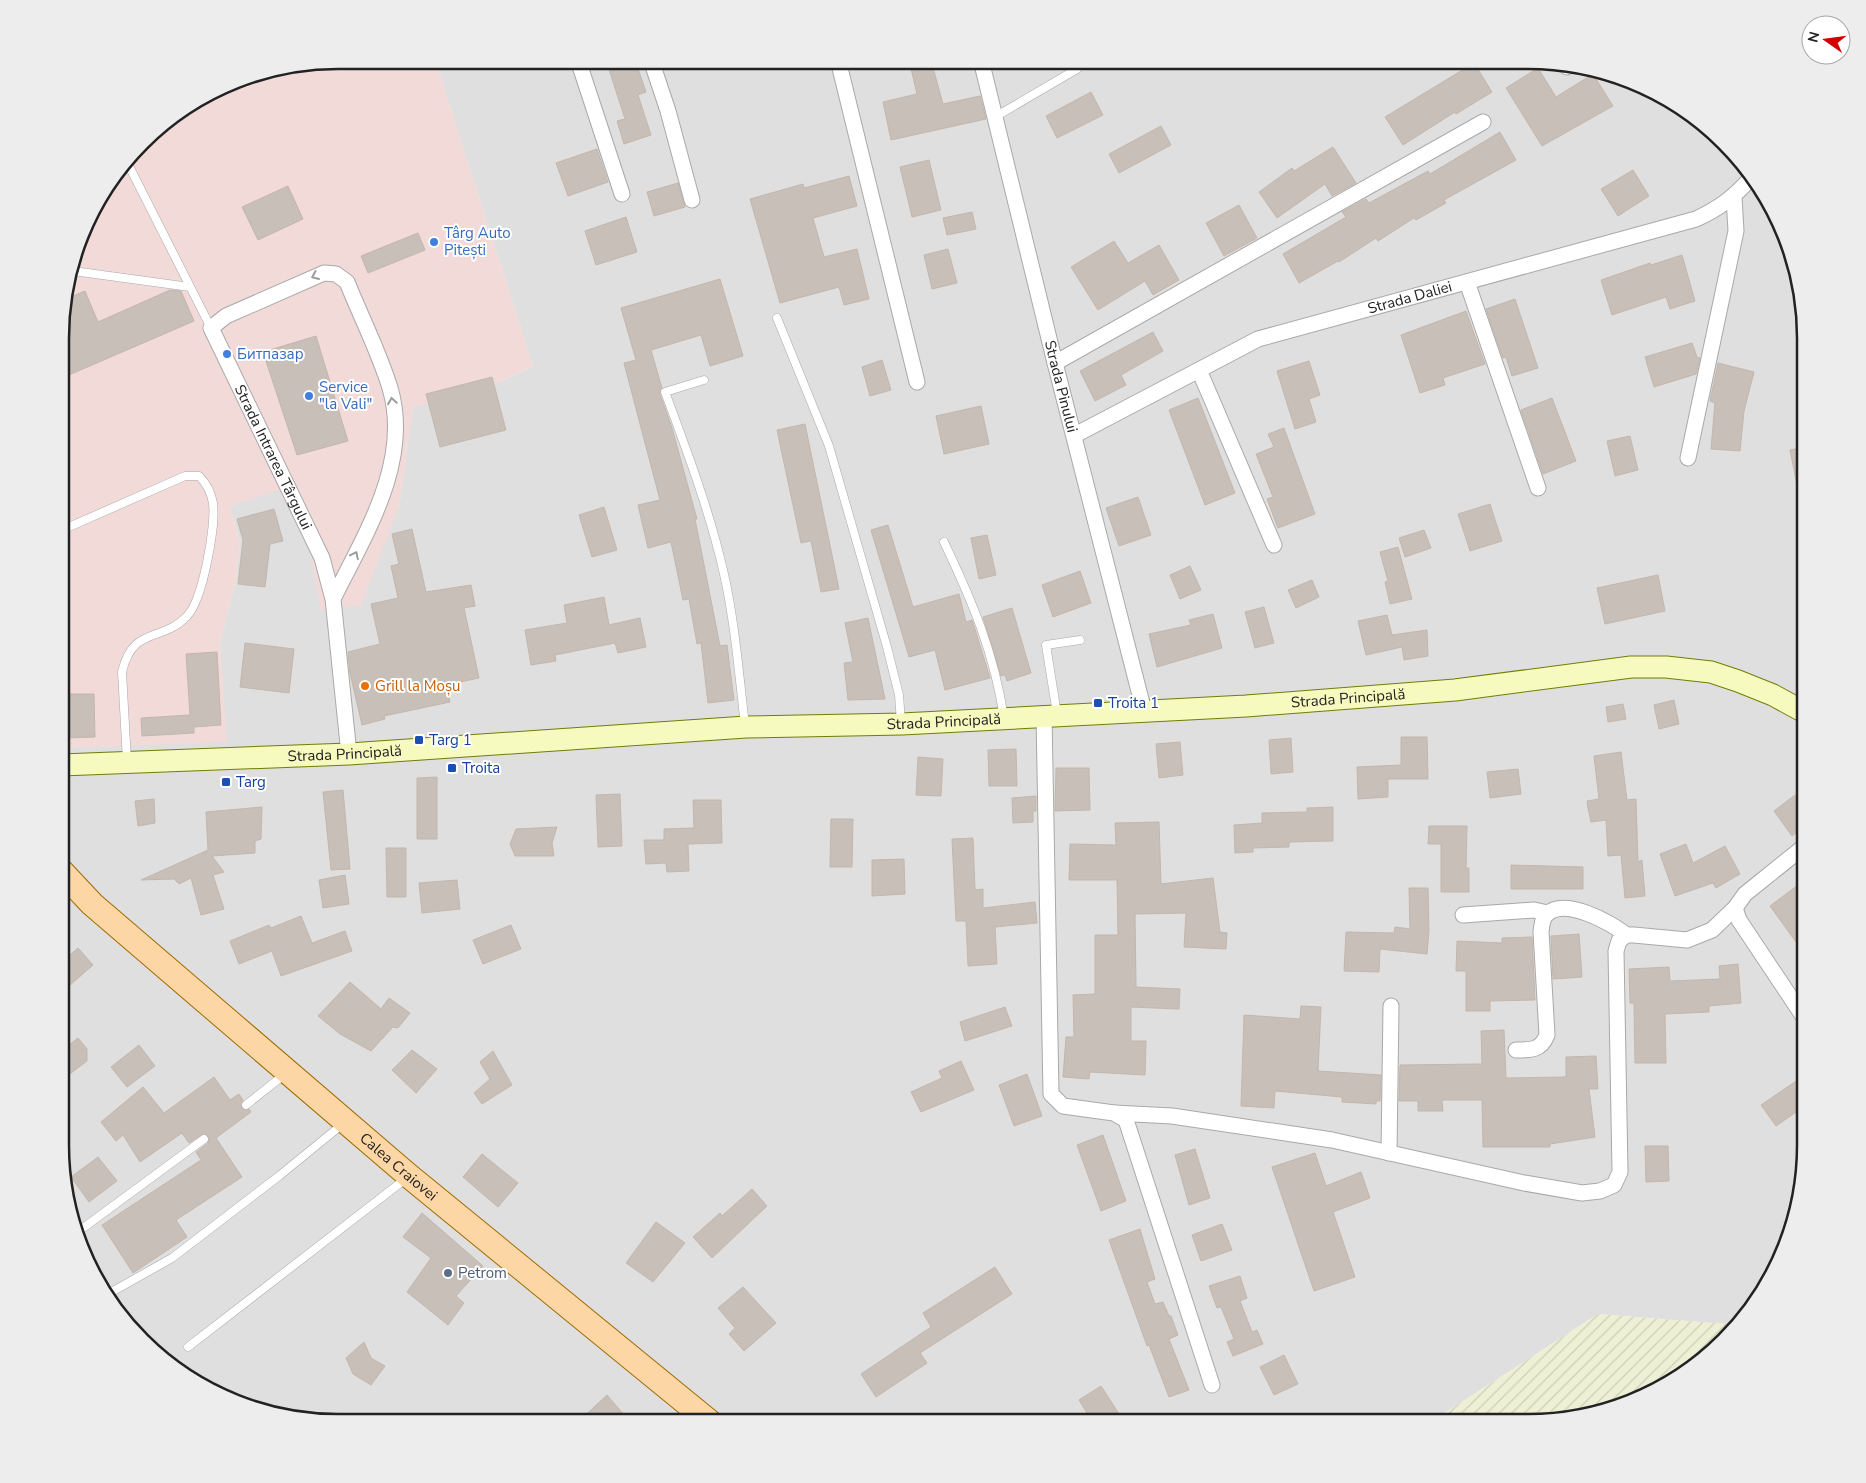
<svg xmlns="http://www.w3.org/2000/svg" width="1866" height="1483" viewBox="0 0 1866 1483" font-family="'Nunito Sans',sans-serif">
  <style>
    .residential { fill: #e0dfdf }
    .commercial { fill: #f2dad9 }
    .farmland { fill: url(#farmland-furrows) }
    .building { fill: #c7bfb8; stroke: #c4b6ab }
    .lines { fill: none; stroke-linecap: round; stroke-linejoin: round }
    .service-casing { stroke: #a9a9a9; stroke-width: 9 }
    .minor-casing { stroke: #a9a9a9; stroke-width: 17 }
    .secondary-casing { stroke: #707d05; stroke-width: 23 }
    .primary-casing { stroke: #a06b00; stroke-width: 26 }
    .service { stroke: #fff; stroke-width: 8 }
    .minor { stroke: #fff; stroke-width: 15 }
    .secondary { stroke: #f7fabf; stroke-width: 21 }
    .primary { stroke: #fcd6a4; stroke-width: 24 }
    .oneway { stroke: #9c9c9c }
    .shop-dot { fill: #3f7fe0; stroke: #fff; stroke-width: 2 }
    .food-dot { fill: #e8710a; stroke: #fff; stroke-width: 2 }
    .transit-dot { fill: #1a4fb4; stroke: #fff; stroke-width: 2 }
    .service-dot { fill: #5c6f8a; stroke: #fff; stroke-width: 2 }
    .labels { text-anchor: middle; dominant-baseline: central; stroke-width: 4; stroke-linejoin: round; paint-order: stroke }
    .shop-label { font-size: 15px; fill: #366cbe; stroke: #fff; text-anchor: start }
    .street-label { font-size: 15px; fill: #222; stroke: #fff }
    .food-label { font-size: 15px; fill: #c56008; stroke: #fff; text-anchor: start }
    .transit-label { font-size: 15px; fill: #164399; stroke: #fff; text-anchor: start }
    .service-label { font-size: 15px; fill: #4e5e75; stroke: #fff; text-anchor: start }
    .rim { fill: none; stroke: #222; stroke-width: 2.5 }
  </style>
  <defs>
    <pattern id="farmland-furrows" width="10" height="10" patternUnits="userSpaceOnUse" patternTransform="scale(1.25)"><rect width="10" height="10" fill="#eef0d5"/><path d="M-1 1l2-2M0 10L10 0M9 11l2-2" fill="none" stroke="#ccceb7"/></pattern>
  </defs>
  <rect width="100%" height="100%" fill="#f2efe9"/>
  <!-- residential -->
  <path class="residential" d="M435,60l1111,1 89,20 77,48 65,86 24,68 5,55 -1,826 -20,88 -46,73 -141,-11 -169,109 -1109,-1 -89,-20 -77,-48 -65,-86 -28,-104v-416l165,-7 -6,-97 16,-65 4,-36 -10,-37 49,-17 30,58 90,-40 14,-100 87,-25 33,-16z"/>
  <!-- commercial -->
  <path class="commercial" d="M338,60h97l98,306 -33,16 -87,26 -14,99 -38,98 -40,5 -12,-63 -30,-57 -49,16 10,37 -4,36 -16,65 7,98 -166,6 1,-447 35,-102 58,-70 93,-54z"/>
  <!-- farmland -->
  <path class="farmland" d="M1598,1314l141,11 -56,51 -48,26 -107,21h-99z"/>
  <!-- building -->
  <path class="building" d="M606,60h29l11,32 -8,3 13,40 -27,9 -7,-23 8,-2z
    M909,60h22l12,44 37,-8 6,23 -95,21 -8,-38 34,-8z
    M1474,63l18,29 -36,22 -1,-2 -52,33 -18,-28z
    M1538,68l18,29 37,-23 20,32 -71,40 -36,-58z
    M1091,92l12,23 -46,23 -11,-22z
    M1161,126l10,19 -52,28 -10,-19z
    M1500,132l16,28 -72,40 2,3 -30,17 -2,-2 -36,23 -2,-3 -37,24 -1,-1 -39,22 -16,-29 63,-37 -4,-5 24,-13 3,4 59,-32 2,3z
    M1333,147l23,36 -24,13 -7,-12 -48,34 -18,-26 33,-24 2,3z
    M597,149l11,33 -40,14 -12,-33z
    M929,160l12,50 -29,7 -12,-50z
    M1633,170l16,26 -31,20 -17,-27z
    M849,176l8,30 -44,12 11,39 33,-8 12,50 -25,6 -5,-18 -59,16 -30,-104 53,-15 1,4z
    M678,183l7,24 -31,9 -7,-24z
    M288,186l15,33 -45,21 -16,-33z
    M1239,205l18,33 -33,18 -18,-33z
    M972,212l4,17 -29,6 -4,-17z
    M626,217l11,35 -41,13 -11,-34z
    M418,233l7,17 -57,23 -7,-17z
    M1114,241l14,22 31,-18 20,35 -26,15 -8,-14 -47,29 -27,-43z
    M948,249l9,34 -25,6 -8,-34z
    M1682,255l13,46 -25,8 -4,-12 -54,18 -11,-35 49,-17 1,2z
    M720,279l23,77 -33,10 -9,-31 -50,15 11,38 -2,6 12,34 25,91h-2l25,127 7,-1 7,55 -26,3 -7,-60 -4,1 -8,-45 -6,1 -12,-58 -23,6 -10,-43 22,-5 -36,-137 12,-3 -15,-52z
    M170,290l11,1 13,30 -132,57 1,-78 22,-9 13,31z
    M1515,299l23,69 -26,8 -6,-19 -3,1 -17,-49z
    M1466,311l19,53 -42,14 2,7 -25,8 -19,-58z
    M1153,332l10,19 -42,24 5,10 -31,16 -15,-30z
    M316,336l32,105 -51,14 -34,-103z
    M1692,343l5,14 3,1 -4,16 -42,13 -9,-30z
    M882,360l9,30 -21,6 -8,-29z
    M1309,361l11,34 -11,4 7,23 -21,7 -18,-58z
    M1718,363l36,9 -10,39 -4,40 -29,-2 4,-46 -5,-2z
    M492,377l14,53 -66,17 -14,-53z
    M1198,398l37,95 -30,12 -36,-95z
    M1552,398l24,63 -33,13 -22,-64z
    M981,406l8,38 -45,10 -8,-38z
    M805,424l34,165 -18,3 -10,-51 -10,2 -24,-113z
    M1284,428l31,86 -37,14 -11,-29 6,-2 -17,-43 18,-7 -6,-13z
    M1630,436l8,34 -23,6 -8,-35z
    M1806,447v47l-7,1 -9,-45z
    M1138,497l13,38 -32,11 -13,-38z
    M1490,504l12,37 -32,10 -12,-37z
    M604,507l13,43 -25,7 -13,-42z
    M274,509l9,32 -13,3 -5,43 -27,-3 5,-44 -6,-21z
    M888,525l25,82 46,-13 7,28 6,-2 3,9 15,49 -45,12 -10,-40 -26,7 -38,-127z
    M412,529l14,63 45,-7 4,21 -11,2 15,70 -33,7 4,17 -66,14 1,3 -23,6 -12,-52 -2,-21 32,-8 -9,-40 27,-6 -7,-32 8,-2 -7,-30z
    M1424,530l7,18 -26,9 -6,-19z
    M987,535l9,40 -17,4 -8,-41z
    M1398,547l14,52 -22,5 -5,-22 3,-1 -8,-29z
    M1190,566l11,24 -21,9 -10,-24z
    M1080,571l11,32 -38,14 -11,-32z
    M1658,575l7,36 -60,13 -8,-36z
    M1312,580l7,17 -23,11 -8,-18z
    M604,597l5,28 31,-7 6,29 -28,6 -3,-10 -60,12 1,6 -25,4 -6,-35 42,-7 -3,-18z
    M1264,607l10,36 -19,5 -10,-36z
    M1012,608l19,65 -24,8 -2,-6 -4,1 -18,-59z
    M1213,614l9,34 -65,19 -8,-33 42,-9 -2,-5z
    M1387,615l5,20 35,-5 1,26 -24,4 -2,-13 -36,8 -8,-34z
    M868,618l17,81 -37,1 -4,-37 9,-1 -8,-39z
    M245,643l49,6 -5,44 -49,-6z
    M217,652l4,73 -27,2v6l-52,3 -1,-18 49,-3 -4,-61z
    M63,694h31l1,43 -31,1z
    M1674,700l5,24 -20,5 -5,-24z
    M1623,704l3,15 -18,3 -2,-15z
    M1401,737h26l1,42h-40v18l-30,2 -1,-32 44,-2z
    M1291,738l2,34 -22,2 -2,-34z
    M1180,742l3,33 -24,3 -3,-34z
    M1016,749l1,37h-28l-1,-36z
    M1621,752l6,48 9,-1 2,63 4,-2 3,36 -20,2 -4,-43 -13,1 -2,-36 -15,2 -3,-14 -1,-7 12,-2 -5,-43z
    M918,757l25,2 -2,37 -25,-1z
    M1056,768h33l1,42 -35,1z
    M1518,769l3,25 -31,4 -3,-26z
    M437,777v62h-20v-61z
    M343,790l7,79 -19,1 -8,-78z
    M620,794l2,52 -24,1 -2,-52z
    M1795,795l11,14v16l-14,11 -18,-25z
    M1036,796v15h-3v11l-20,1 -1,-25z
    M154,799l1,24 -17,3 -3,-25z
    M693,800h28l1,43 -34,1 1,27 -22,1 -1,-9 -20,1 -2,-24h20v-11l30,-1z
    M262,807l-1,32 -6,2v12l-43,3 12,16 -11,3 11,34 -23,6 -10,-37 -12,6 -5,-5 -33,1 67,-30 -2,-38z
    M1333,807v34l-44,1v5l-36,1v4l-18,1 -1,-28 28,-2v-10l45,-1v-4z
    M831,819h22l-1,48h-22z
    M1159,822l2,62 52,-6 7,54 7,1 -1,16 -42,-2 2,-34 -51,1 1,73 44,2 -1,20 -48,-2v34h15l-1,34 -55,-3 -1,7 -26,-2 3,-40h8l-1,-42 22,-1v-59h23l-1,-55h-48l1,-36 46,1 -1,-22z
    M1429,826h38l-1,42h3v24h-28v-48h-13z
    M557,827l-5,16 2,13h-39l-5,-12 6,-15z
    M973,838l2,52 8,-1v19l52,-6 2,21 -42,4 2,37 -29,2 -2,-45h-10l-4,-82z
    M1686,844l7,19 32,-17 15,28 -24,14 -3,-5 -38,13 -15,-42z
    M386,848h20v49h-19z
    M904,859l1,35 -33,2v-36z
    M1511,865l72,2v22h-72z
    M345,875l4,29 -26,4 -4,-28z
    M1806,879v56l-10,7 -26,-36z
    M457,880l3,29 -38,4 -3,-30z
    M1409,888h19l1,43 -2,23 -47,-5 -1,23 -35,-1 2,-39 48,1 1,-6 15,2z
    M301,916l11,27 33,-12 7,20 -71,25 -9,-25 -33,13 -9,-23 39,-16 2,3z
    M511,925l10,24 -38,15 -10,-24z
    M1579,934l3,43 -29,2 -2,-43z
    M1532,937l3,63 -45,1v10h-24v-40h-10l1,-30 45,2v-5z
    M78,948l15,17 -32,28v-30z
    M1738,964l3,39 -32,3v6l-44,2 1,49h-31l-1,-60h-4l-1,-34 40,-2 1,14 50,-2 -1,-13z
    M350,982l31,27 8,-11 21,15 -12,15 -5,-1 -22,24 -31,-17 -22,-18z
    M1301,1006l20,1 -3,64 63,4 -1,26h-4v3l-34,-2v-5l-67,-6 -1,17 -33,-2 3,-91 56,4z
    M1005,1007l7,19 -47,15 -5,-19z
    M1504,1030l2,48 60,-1v-20l30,-1 2,33h-9l6,48 -45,7v3h-67l-1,-47h-40l1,11h-25v-10h-19l1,-36 82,-1 -1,-33z
    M78,1038l9,11v12l-20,15 -6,-9v-16z
    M139,1045l16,21 -28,21 -16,-20z
    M412,1050l25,19 -21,24 -24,-23z
    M493,1051l19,34 -30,19 -8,-11 16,-14 -10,-17z
    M961,1061l13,29 -53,22 -10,-20 31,-14 -3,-7z
    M1027,1074l15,42 -28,10 -15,-41z
    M1805,1075v31l-29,20 -15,-21z
    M214,1077l16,23 9,-6 4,6 -2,8 8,1 2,3 -35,26 26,39 -66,43 11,17 -54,36 -31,-48 99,-65 -5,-8 12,-9 1,-5 -6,-4 -14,9 -7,-10 -42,29 -17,-27 -7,6 -15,-19 42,-35 21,26z
    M1103,1135l23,66 -25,10 -24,-66z
    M1645,1146h23l1,35 -23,1z
    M1195,1149l15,49 -21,7 -14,-50z
    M1315,1153l11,33 35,-14 9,26 -37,14 22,65 -41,14 -42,-124z
    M482,1154l36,29 -20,24 -35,-30z
    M98,1157l19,24 -28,21 -18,-25z
    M752,1189l15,17 -55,52 -19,-21 27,-24 2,3z
    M422,1213l61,53 -27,30 8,7 -16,22 -41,-33 24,-34 -28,-21z
    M656,1222l29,21 -32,39 -27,-19z
    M1222,1224l10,26 -31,11 -9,-26z
    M1140,1229l15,50 -8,3 8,22 8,-2 6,14h2l7,19 -9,4 20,51 -20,7 -20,-52 -2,1 -38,-106z
    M995,1267l17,27 -92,59 7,10 -51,34 -15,-23 70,-47 -8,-14z
    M1240,1276l7,22 -7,3 12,31 5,-2 6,14 -30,12 -6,-14 7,-3 -13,-32 -4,1 -8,-22z
    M743,1287l33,36 -32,28 -15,-17 6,-6 -17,-20z
    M364,1342l7,16 14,8 -14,19 -18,-11 -7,-16z
    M1284,1355l14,29 -24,11 -14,-28z
    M1101,1386l24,37h-32l-14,-23z
    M607,1395l24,28h-54z"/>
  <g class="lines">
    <defs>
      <path id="service" d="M995,117l82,-48
        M127,162l84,166
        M73,271l117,16
        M777,318l52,128 58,201 12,48 2,27
        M704,380l-39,12c22,59 45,120 59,182 11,49 15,101 21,151
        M62,530l123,-54h14c8,8 12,16 14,27 3,22 -10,97 -26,113 -25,27 -54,9 -65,56l5,89
        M944,542c28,59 50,110 60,176
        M1057,714l-11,-69 34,-5
        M246,1105l39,-31
        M79,1231l125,-92
        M108,1294l64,-36 107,-82 65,-53
        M188,1347l220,-170"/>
      <g id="minor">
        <path d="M578,60l44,134"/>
        <path d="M651,60l17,51 24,89"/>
        <path d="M838,60l79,322"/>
        <path id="s1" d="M981,60l74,303 89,348"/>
        <path d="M1567,67l2,-1"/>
        <path d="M1467,282l71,206"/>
        <path d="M1055,363l428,-241"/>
        <path d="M1199,370l75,175"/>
        <path id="s2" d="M1075,435l183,-96 438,-120c22,-10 37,-21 54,-40"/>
        <path d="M1688,458l48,-227 -2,-34"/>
        <path id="s3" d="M333,599c31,-63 79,-137 57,-211 -11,-36 -29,-71 -43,-106l-11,-8 -12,-1 -98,43 -15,12 111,230 11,41 16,155"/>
        <path d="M1044,715l7,379 12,12 51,7 12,7 86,265"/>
        <path d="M1735,908l4,12 66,99"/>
        <path d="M1463,915l71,-5 14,3"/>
        <path d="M1516,1050c16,0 25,0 31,-15l-6,-103c1,-7 1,-14 6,-18 18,-17 65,9 79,21"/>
        <path d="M1114,1113l58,3 160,24 192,43 58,10 18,-2 14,-6 6,-13 -4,-221 3,-10 7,-6h8l53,5 25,-10 23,-22 10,-14 61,-49"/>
        <path d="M1389,1153l2,-147"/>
      </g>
      <g id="secondary">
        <path id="s4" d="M61,765l288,-11 397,-27 156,-3 344,-18 209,-16 176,-23h35l45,5 27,9 35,14 33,18"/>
      </g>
      <g id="primary">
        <path id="s5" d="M61,871l31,33 317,272 302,247"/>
      </g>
    </defs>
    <!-- service casing -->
    <use href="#service" class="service-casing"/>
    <!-- minor casing -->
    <use href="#minor" class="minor-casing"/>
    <!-- secondary casing -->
    <use href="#secondary" class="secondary-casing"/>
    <!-- primary casing -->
    <use href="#primary" class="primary-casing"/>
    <!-- service -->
    <use href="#service" class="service"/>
    <!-- minor -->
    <use href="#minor" class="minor"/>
    <!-- secondary -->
    <use href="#secondary" class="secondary"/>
    <!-- primary -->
    <use href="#primary" class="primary"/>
  </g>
  <!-- one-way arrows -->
  <defs><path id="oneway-chevron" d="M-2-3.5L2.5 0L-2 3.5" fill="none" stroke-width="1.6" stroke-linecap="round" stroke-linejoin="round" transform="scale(1.25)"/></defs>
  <g class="oneway">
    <use href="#oneway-chevron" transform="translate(315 276) rotate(156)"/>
    <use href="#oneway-chevron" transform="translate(392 401) rotate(-99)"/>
    <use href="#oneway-chevron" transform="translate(355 555) rotate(-64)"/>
  </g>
  <!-- markers -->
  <g class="shop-dot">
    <circle cx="434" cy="242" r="5"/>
    <circle cx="227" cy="354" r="5"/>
    <circle cx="309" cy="396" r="5"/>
  </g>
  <circle class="food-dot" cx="365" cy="686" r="5"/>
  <g class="transit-dot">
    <rect x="1093" y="698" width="10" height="10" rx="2.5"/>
    <rect x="414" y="735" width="10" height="10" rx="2.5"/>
    <rect x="447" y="763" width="10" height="10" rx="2.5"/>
    <rect x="221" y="777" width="10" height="10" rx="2.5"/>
  </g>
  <circle class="service-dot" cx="448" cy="1273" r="5"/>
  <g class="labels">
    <!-- shop labels -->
    <g class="shop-label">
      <text x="444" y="233">Târg Auto<tspan x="444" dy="17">Pitești</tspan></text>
      <text x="237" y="354">Битпазар</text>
      <text x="319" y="387">Service<tspan x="319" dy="17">"la Vali"</tspan></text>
    </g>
    <!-- street labels -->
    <g class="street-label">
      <text stroke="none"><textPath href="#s2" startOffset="364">Strada Daliei</textPath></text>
      <text stroke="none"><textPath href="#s1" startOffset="336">Strada Pinului</textPath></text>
      <text stroke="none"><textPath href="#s3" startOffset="634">Strada Intrarea Târgului</textPath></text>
      <text stroke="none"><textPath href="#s4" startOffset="1289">Strada Principală</textPath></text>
      <text stroke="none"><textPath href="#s4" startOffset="884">Strada Principală</textPath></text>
      <text stroke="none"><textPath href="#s4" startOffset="284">Strada Principală</textPath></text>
      <text stroke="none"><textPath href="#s5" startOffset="449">Calea Craiovei</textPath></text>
    </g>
    <!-- food labels -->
    <g class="food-label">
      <text x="375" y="686">Grill la Moșu</text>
    </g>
    <!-- transit labels -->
    <g class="transit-label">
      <text x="1108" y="703">Troita 1</text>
      <text x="429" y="740">Targ 1</text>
      <text x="462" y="768">Troita</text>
      <text x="236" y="782">Targ</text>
    </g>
    <!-- service labels -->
    <g class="service-label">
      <text x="458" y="1273">Petrom</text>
    </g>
  </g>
  <!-- crop -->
  <path d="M0 0H1866V1483H0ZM338 69H1528A269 269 0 0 1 1797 338V1145A269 269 0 0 1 1528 1414H338A269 269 0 0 1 69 1145V338A269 269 0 0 1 338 69Z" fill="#ededed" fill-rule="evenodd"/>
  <path class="rim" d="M338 69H1528A269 269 0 0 1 1797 338V1145A269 269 0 0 1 1528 1414H338A269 269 0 0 1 69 1145V338A269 269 0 0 1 338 69Z"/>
  <!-- north arrow -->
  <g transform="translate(1826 40) rotate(284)"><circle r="24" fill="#ffffff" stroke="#a7a7a7"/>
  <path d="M0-4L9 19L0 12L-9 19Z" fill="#d40000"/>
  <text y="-8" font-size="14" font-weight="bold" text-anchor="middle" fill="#222222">N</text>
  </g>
</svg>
